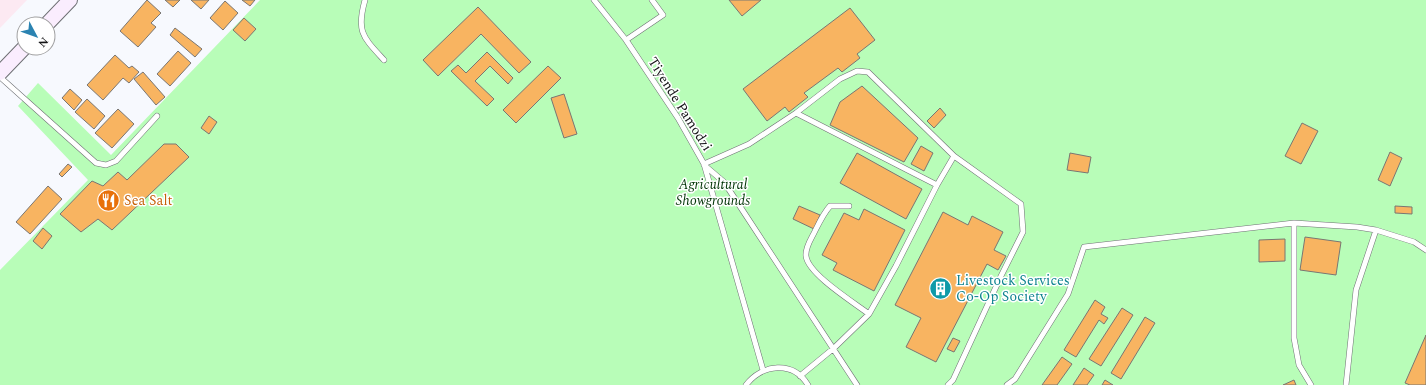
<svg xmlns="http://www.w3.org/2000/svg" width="1426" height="385" viewBox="0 0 1426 385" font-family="Spectral,serif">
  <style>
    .education { fill: #fce9f2 }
    .green { fill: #b8fdb8 }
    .building { fill: #f8b461; stroke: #797673 }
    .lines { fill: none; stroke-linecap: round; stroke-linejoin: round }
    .service-casing { stroke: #6e7074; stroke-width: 6 }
    .secondary-casing { stroke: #6e7074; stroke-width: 16 }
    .service { stroke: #fff; stroke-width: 5 }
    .secondary { stroke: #faedfe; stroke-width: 14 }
    .labels { text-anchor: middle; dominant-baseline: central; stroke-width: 3; stroke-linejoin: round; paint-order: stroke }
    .street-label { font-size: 14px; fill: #151517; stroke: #fff }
    .park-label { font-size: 14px; font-style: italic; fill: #003505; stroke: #fff }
    .food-label { font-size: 14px; fill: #c56008; stroke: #fff; text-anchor: start }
    .culture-label { font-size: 14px; fill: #0d838f; stroke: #fff; text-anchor: start }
  </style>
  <rect width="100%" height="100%" fill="#f7f9fe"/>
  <!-- education -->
  <path class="education" d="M0,0h27l-27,28z"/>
  <!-- green -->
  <path class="green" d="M260,0h1166v385h-1426v-115l88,-90 -70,-74 20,-23 73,72z"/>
  <!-- building -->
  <path class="building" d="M147,0l14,13 -10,10 5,4 -18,20 -18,-16z
    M165,0h15l-7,7z
    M191,0h18l-8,9z
    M242,0h13l-5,6z
    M729,0h32l-19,16z
    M225,1l13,12 -15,17 -13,-12z
    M478,7l53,55 -12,11 -38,-39 -43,42 -15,-16z
    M850,8l25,32 -18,14 3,4 -18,14 -4,-4 -34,25 4,4 -19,15 -4,-5 -18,14 -24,-32z
    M244,18l12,11 -11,12 -12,-11z
    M175,28l27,21 -7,8 -25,-22z
    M178,51l13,12 -21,23 -13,-12z
    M487,52l26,26 -5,6 -18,-18 -15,15 19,18 -7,7 -36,-35 7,-6 8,8z
    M115,55l14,13 3,-2 7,6 -10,11 -6,-5 -20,22 -16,-15z
    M548,66l13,12 -45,45 -13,-13z
    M143,72l22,25 -9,8 -22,-26z
    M862,86l56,52 -14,24 -74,-37 10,-23z
    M70,89l12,11 -8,10 -12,-12z
    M564,94l13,40 -13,4 -13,-40z
    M87,99l18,17 -11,13 -19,-17z
    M940,108l6,7 -12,13 -7,-7z
    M118,109l16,15 -22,24 -17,-15z
    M209,116l8,6 -8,12 -8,-6z
    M1302,123l16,8 -17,33 -16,-8z
    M164,144h12l13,13 -77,73 -14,-11 -17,13 -21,-18 32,-33 11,5 15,-14 9,8z
    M921,146l12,7 -9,18 -13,-7z
    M1390,152l12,6 -12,28 -12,-6z
    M857,153l65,36 -16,30 -66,-36z
    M1070,153l21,4 -3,16 -21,-3z
    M68,164l4,3 -10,10 -3,-3z
    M48,186l14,13 -32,35 -14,-12z
    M799,206l21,9 -6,14 -21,-10z
    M1395,206l17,1v7l-17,-1z
    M864,209l41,21 -31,61 -41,-21 4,-7 -15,-8 22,-42 15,7z
    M943,212l25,13 4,-9 31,16 -9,18 12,6 -8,14 -11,-6 -51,98 -30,-15 15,-29 -26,-13z
    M43,228l9,8 -10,13 -9,-8z
    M1305,237l36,5 -5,33 -36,-5z
    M1285,239v22l-26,1v-22z
    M1095,300l10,7 -4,7 7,4 -4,6 -5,-4 -23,37 -12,-7z
    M1122,308l11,7 -32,51 -12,-7z
    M1145,317l10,6 -34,56 -10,-6z
    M1426,335v50h-16l-5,-2z
    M953,338l7,3 -6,11 -7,-3z
    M1062,357l10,7 -15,21h-15z
    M1084,368l10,7 -7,10h-14z
    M1105,380l8,5h-11z
    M1294,380l2,5h-13z"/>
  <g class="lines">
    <defs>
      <path id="service" d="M365,0c-9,32 -2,37 19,60
        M594,0l32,40 52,78 26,46 59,206
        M626,40l37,-25 -11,-15
        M0,77l96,86 10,2 10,-4 41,-45
        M796,113l141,72
        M704,164l45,-20 47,-31 44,-34 17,-8 11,1 86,84 67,48 2,28 -22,44 -48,104 -5,5
        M704,165l20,17 133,203
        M849,206h-19c-7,8 -11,17 -16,27 -3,6 -9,15 -8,23 2,18 47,46 63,58
        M1294,223v115l5,27 12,20
        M800,376l34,-28 35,-34 27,-48 41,-81 17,-29
        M746,385c16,-21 47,-25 62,0
        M1007,385l8,-6 53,-85 16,-47 210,-24 63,4 19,3 38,12 12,8
        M1346,385l10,-95 20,-60"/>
      <path id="secondary" d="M47,24l23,-24
        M0,73l24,-25"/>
    </defs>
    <!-- service casing -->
    <use href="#service" class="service-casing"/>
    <!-- secondary casing -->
    <use href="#secondary" class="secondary-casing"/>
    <!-- service -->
    <use href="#service" class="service"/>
    <!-- secondary -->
    <use href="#secondary" class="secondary"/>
  </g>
  <!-- icons -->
  <defs>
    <symbol id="restaurant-disc" viewBox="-11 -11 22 22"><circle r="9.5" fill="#e8710a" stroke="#fff"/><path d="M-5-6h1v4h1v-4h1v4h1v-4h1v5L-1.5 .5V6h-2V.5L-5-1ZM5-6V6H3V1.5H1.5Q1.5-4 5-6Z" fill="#fff"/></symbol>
    <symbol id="building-disc" viewBox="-11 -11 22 22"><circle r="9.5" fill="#0f9aa8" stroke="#fff"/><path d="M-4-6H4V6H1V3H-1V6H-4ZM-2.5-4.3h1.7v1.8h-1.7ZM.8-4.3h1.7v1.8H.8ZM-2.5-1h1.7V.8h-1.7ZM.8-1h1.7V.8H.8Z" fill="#fff"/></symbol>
  </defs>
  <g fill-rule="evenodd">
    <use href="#restaurant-disc" x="96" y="188" width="25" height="25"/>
    <use href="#building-disc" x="928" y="276" width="25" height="25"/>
  </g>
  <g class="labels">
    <!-- street labels -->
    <g class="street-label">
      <text transform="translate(680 104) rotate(58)">Tiyende Pamodzi</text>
    </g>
    <!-- park labels -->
    <g class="park-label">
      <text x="713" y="184">Agricultural<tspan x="713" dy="16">Showgrounds</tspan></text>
    </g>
    <!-- food labels -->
    <g class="food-label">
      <text x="124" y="200">Sea Salt</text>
    </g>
    <!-- culture labels -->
    <g class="culture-label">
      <text x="956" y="280">Livestock Services<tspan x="956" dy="16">Co-Op Society</tspan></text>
    </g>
  </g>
  <!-- north arrow -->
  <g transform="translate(36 36) rotate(131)"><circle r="19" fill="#ffffff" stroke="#a1a1a2"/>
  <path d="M0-3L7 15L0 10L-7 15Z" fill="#2b83b1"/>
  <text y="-6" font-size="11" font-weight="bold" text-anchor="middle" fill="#151517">N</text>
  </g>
</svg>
